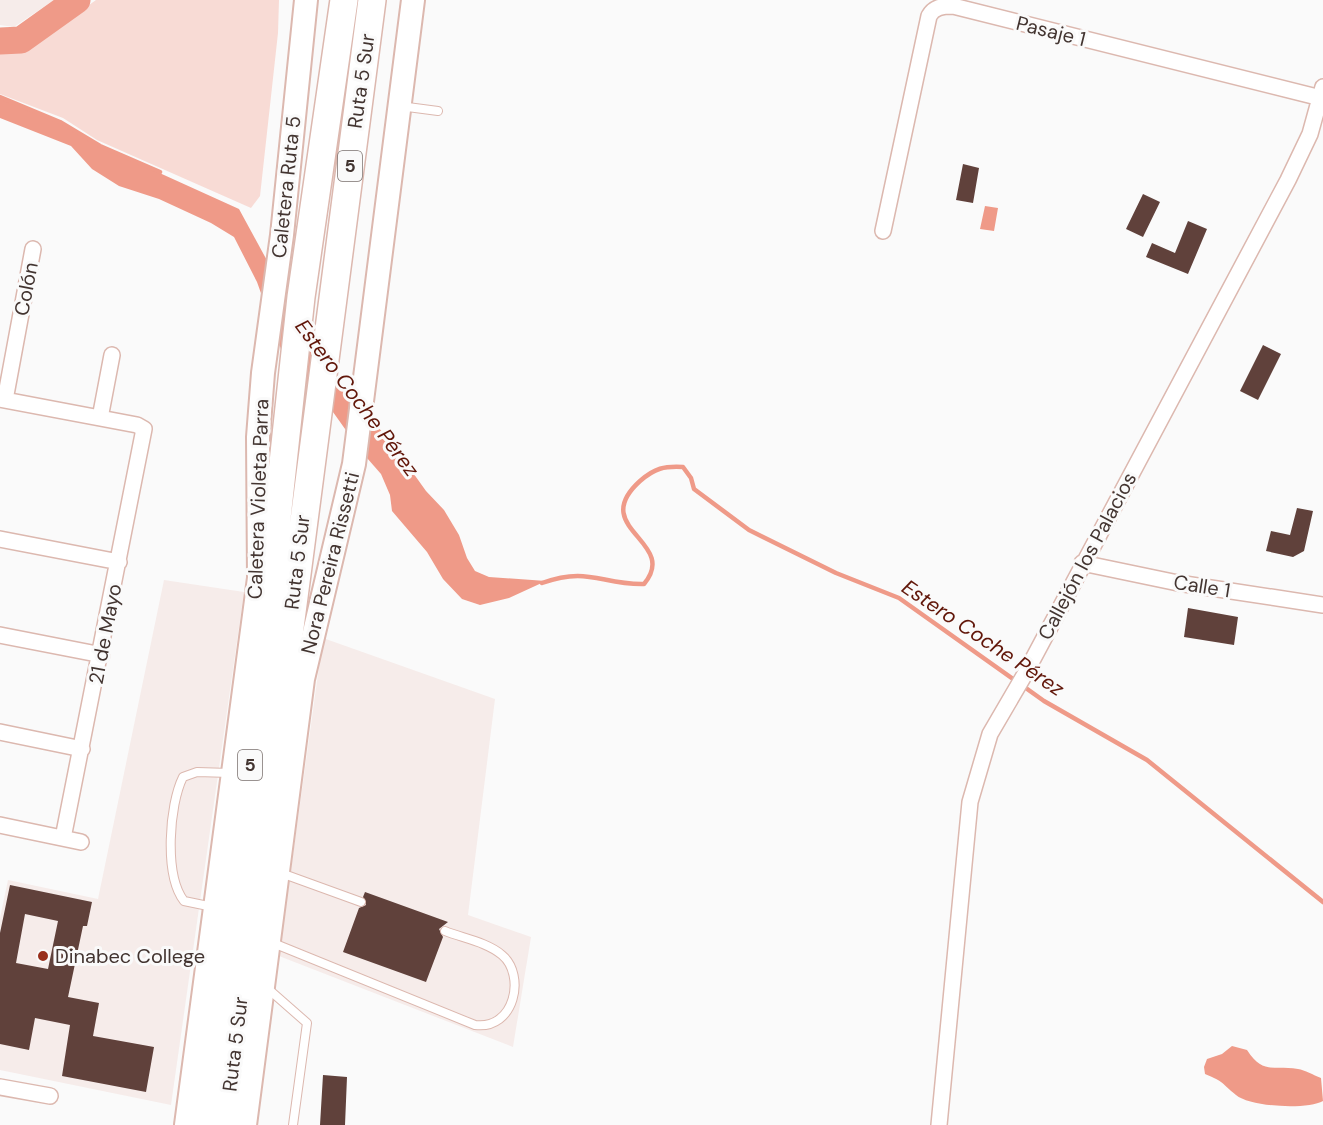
<svg xmlns="http://www.w3.org/2000/svg" width="1323" height="1125" viewBox="0 0 1323 1125" font-family="'DM Sans',sans-serif">
  <style>
    .built { fill: #f6ecea }
    .green { fill: #f8dbd5 }
    .water { fill: #ef9a88 }
    .lines { fill: none; stroke-linecap: round; stroke-linejoin: round }
    .stream { stroke: #ef9a88; stroke-width: 4.5 }
    .river { stroke: #ef9a88; stroke-width: 27 }
    .building { fill: #60413b; fill-rule: evenodd }
    .service-casing { stroke: #dcb8af; stroke-width: 10 }
    .minor-casing { stroke: #dcb8af; stroke-width: 18 }
    .primary-casing { stroke: #dcb8af; stroke-width: 26 }
    .motorway-casing { stroke: #dcb8af; stroke-width: 30 }
    .service { stroke: #fff; stroke-width: 8 }
    .minor { stroke: #fff; stroke-width: 15 }
    .primary { stroke: #fff; stroke-width: 22 }
    .motorway { stroke: #fff; stroke-width: 27 }
    .poi-dot { fill: #982f1c; stroke: #fafafa; stroke-width: 2 }
    .labels { text-anchor: middle; dominant-baseline: central; stroke-width: 6; stroke-linejoin: round; paint-order: stroke }
    .shield { fill: #fafafa; stroke: #7a706d; stroke-width: 1.5 }
    .shield-label { font-size: 18px; font-weight: bold; fill: #433531 }
    .street-label { font-size: 20px; fill: #433531; stroke: #fafafa }
    .poi-label { font-size: 20px; fill: #433531; stroke: #fafafa; text-anchor: start }
    .water-label { font-size: 21px; font-style: italic; fill: #611609; stroke: #fafafa }
  </style>
  <rect width="100%" height="100%" fill="#fafafa"/>
  <!-- built -->
  <path class="built" d="M0,0h54l-40,27 -14,-2z
    M164,580l80,12 -73,513 -171,-35v-152l8,-38 90,19z
    M323,638l172,61 -27,216 63,22 -18,110 -234,-91z"/>
  <!-- green -->
  <path class="green" d="M96,0h183l-1,33 -18,163 -9,12 -154,-68 -34,-22 -63,-24v-44c35,4 69,-31 96,-50z"/>
  <!-- water -->
  <path class="water" d="M27,26l4,7 -6,8 -25,4v-10l18,-3z
    M0,97l60,25 40,24 139,63 37,68 10,34 22,36 83,95 35,49 18,19 15,25 8,23 8,13 14,6 57,4 -37,17 -29,7 -18,-6 -19,-20 -16,-27 -35,-41 -2,-16 -9,-21 -21,-24 -32,-45 -25,-24 -21,-29 -25,-70 -23,-45 -23,-14 -52,-24 -40,-13 -27,-17 -21,-23 -71,-28z
    M985,206l13,2 -4,23 -14,-2z
    M1232,1046l15,4c16,25 26,15 51,19 7,1 15,6 23,9l2,23c-16,9 -73,6 -87,-6 -15,-12 -11,-13 -31,-21l-1,-7 3,-8 15,-5z"/>
  <g class="lines">
    <!-- stream -->
    <path class="stream" d="M0,97l60,25 40,24 60,26
      M542,583c47,-17 59,2 102,1 36,-43 -57,-55 -4,-103 15,-13 24,-15 43,-14l8,11 3,11 55,41 87,43 63,25 145,103 103,59 176,142"/>
    <!-- river -->
    <path class="river" d="M0,41l21,-1 56,-40"/>
  </g>
  <!-- building -->
  <path class="building" d="M963,164l16,4 -6,35 -17,-3z
    M1143,194l17,8 -17,35 -17,-8z
    M1188,221l19,8 -19,45 -42,-17 6,-14 23,10z
    M1263,345l18,9 -23,46 -18,-9z
    M1297,508l16,3 -9,40 -11,6 -27,-6 5,-20 19,4z
    M1188,608l50,9 -4,28 -50,-8z
    M10,885l82,17 -5,24h-4l-15,71 31,6 -6,33 61,11 -8,45 -84,-16 8,-51 -35,-7 -6,32 -29,-6v-111zM25,914l33,7 -10,48 -32,-6z
    M365,892l83,30 -9,7 4,8 -17,45 -83,-30 16,-44 7,-3 -3,-8z
    M323,1075l24,2 -2,48h-25z"/>
  <g class="lines">
    <defs>
      <path id="service" d="M400,106l38,5
        M281,873l80,29
        M213,907l-29,-6c-20,-26 -15,-96 -1,-124l14,-5 33,1
        M273,943l202,82c40,5 51,-50 27,-70 -15,-13 -40,-17 -57,-24
        M266,987l41,36 -14,102"/>
      <path id="minor" d="M883,231l46,-215c5,-9 13,-10 24,-10l368,92
        M0,399l137,26 7,4 -81,409
        M5,400l28,-151
        M100,418l12,-63
        M0,539l119,23
        M1082,563l96,20 145,22
        M0,635l102,20
        M0,732l82,17
        M0,825l81,17
        M0,1087l50,9
        M939,1125l31,-323 20,-68 35,-60 263,-494 22,-46 13,-47"/>
      <path id="primary" d="M186,1125l73,-547 -1,-141 5,-64 19,-138 24,-235
        M245,1125l58,-446 51,-215 59,-464"/>
      <path id="motorway" d="M204,1125l36,-266 61,-562 43,-297
        M225,1125l147,-1125"/>
    </defs>
    <!-- service casing -->
    <use href="#service" class="service-casing"/>
    <!-- minor casing -->
    <use href="#minor" class="minor-casing"/>
    <!-- primary casing -->
    <use href="#primary" class="primary-casing"/>
    <!-- motorway casing -->
    <use href="#motorway" class="motorway-casing"/>
    <!-- service -->
    <use href="#service" class="service"/>
    <!-- minor -->
    <use href="#minor" class="minor"/>
    <!-- primary -->
    <use href="#primary" class="primary"/>
    <!-- motorway -->
    <use href="#motorway" class="motorway"/>
  </g>
  <!-- markers -->
  <circle class="poi-dot" cx="43" cy="956" r="6"/>
  <g class="labels">
    <!-- shield labels -->
    <g class="shield">
      <rect x="338" y="151" width="24" height="30" rx="4.5"/>
      <rect x="238" y="750" width="24" height="30" rx="4.5"/>
    </g>
    <g class="shield-label">
      <text x="350" y="166">5</text>
      <text x="250" y="765">5</text>
    </g>
    <!-- street labels -->
    <g class="street-label">
      <text transform="translate(1051 31) rotate(14)">Pasaje 1</text>
      <text transform="translate(361 81) rotate(-82)">Ruta 5 Sur</text>
      <text transform="translate(286 187) rotate(-84)">Caletera Ruta 5</text>
      <text transform="translate(26 289) rotate(-79)">Colón</text>
      <text transform="translate(258 499) rotate(-88)">Caletera Violeta Parra</text>
      <text transform="translate(1087 556) rotate(-62)">Callejón los Palacios</text>
      <text transform="translate(297 562) rotate(-83)">Ruta 5 Sur</text>
      <text transform="translate(330 563) rotate(-76)">Nora Pereira Rissetti</text>
      <text transform="translate(1202 586) rotate(9)">Calle 1</text>
      <text transform="translate(105 634) rotate(-79)">21 de Mayo</text>
      <text transform="translate(235 1044) rotate(-83)">Ruta 5 Sur</text>
    </g>
    <!-- poi labels -->
    <g class="poi-label">
      <text x="55" y="956">Dinabec College</text>
    </g>
    <!-- water labels -->
    <g class="water-label">
      <text transform="translate(357 398) rotate(53)">Estero Coche Pérez</text>
      <text transform="translate(983 638) rotate(34)">Estero Coche Pérez</text>
    </g>
  </g>
</svg>
